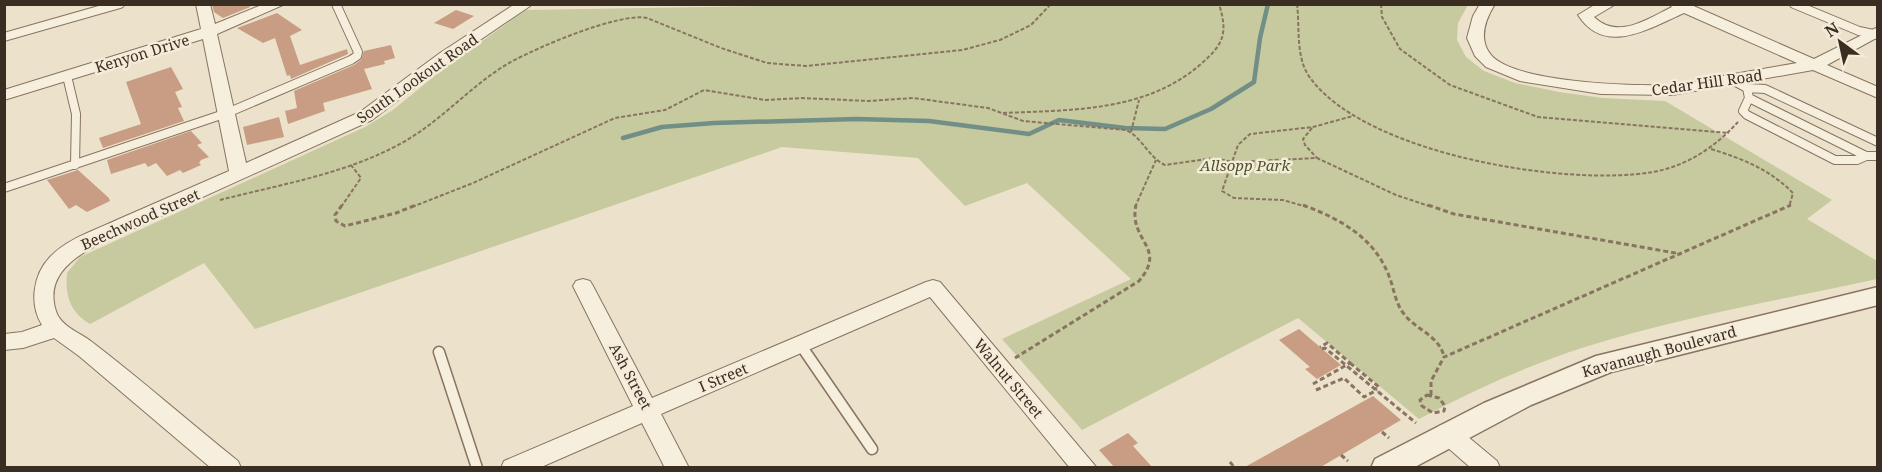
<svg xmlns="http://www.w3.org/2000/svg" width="1882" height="472" viewBox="0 0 1882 472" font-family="'Noto Serif',serif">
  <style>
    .green { fill: #c6ca9e }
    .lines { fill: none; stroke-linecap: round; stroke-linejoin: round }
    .stream { stroke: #718f87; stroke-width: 4.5 }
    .building { fill: #c89d83 }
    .service-far1-casing { stroke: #887460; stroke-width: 10 }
    .service-casing { stroke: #887460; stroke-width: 13 }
    .minor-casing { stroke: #887460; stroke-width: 2 }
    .tertiary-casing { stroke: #887460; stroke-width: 3 }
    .path-far1 { stroke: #887460; stroke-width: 2; stroke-dasharray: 4 2; stroke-linecap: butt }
    .path { stroke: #887460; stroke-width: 3; stroke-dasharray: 5 3; stroke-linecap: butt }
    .service-far1 { stroke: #f7efdd; stroke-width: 8 }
    .service { stroke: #f7efdd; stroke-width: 10 }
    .minor { fill: #f7efdd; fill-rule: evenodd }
    .tertiary { fill: #f7efdd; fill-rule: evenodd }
    .path-bridge { stroke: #887460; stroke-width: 3; stroke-dasharray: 5 3; stroke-linecap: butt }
    .labels { text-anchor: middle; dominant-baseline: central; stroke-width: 5; stroke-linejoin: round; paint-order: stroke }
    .street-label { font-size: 15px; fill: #3a2d22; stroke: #f4ebd9 }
    .park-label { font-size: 15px; font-style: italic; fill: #4b552a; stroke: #f4ebd9 }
  </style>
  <rect width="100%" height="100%" fill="#ece1ca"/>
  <!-- green -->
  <path class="green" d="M889,4l579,1 -10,18 -1,17 9,17 18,14 31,12 44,9 44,6 62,3 167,99 -25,19 70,42v18c-97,21 -197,38 -292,68 -57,18 -113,44 -166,72l-121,-101 -216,112 -80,-91 129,-60 -104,-96 -62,23 -47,-48 -136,-11 -527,182 -51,-66 -114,61c-20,-12 -25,-28 -23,-51l13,-16 285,-130 28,-17 50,-41 83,-59z"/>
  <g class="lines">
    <!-- stream -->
    <path class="stream" d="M623,138l39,-11 52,-4 143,-4 72,2 100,13 30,-14 66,8 40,1 46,-20 43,-27 6,-44 8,-34"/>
  </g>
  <!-- building -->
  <path class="building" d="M212,4h37l1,3 -27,11 -9,-6z
    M456,10l18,6 -21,13 -19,-6z
    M277,13l25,17 -12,6 10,29 47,-16 1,5 -57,25 -1,-4 -3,1 -12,-38 -12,5 -26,-15z
    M391,45l4,13 -11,3 1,3 -21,5 8,20 -49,14 2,8 -37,13 -3,-13 12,-3 -3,-17 60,-26 7,-5 3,-9z
    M171,67l12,22 -8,3 7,15 -4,1 6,13 -81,27 -4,-10 42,-14 -15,-42z
    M279,117l5,20 -37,8 -4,-18z
    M191,131l11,12 -5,2 12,12 -8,3 -2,3 2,2 -18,8 -3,-3 -13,6 -11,-13 -8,4 -3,-4 -34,11 -4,-14z
    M78,170l31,28 1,3 -23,11 -11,-7 -7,4 -22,-29z
    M1299,329l42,36 -24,14 -12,-10 5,-2 -31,-27z
    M1373,396l28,24 -82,48h-76z
    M1128,433l10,10 -5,3 20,22h-38l-16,-18z"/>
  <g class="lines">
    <defs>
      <path id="service-far1" d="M1794,4l65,27 19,4
        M4,37l116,-33
        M67,76l9,38 -1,51
        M1732,80l15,8 18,1 113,53
        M1747,88l2,10 -6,13 4,4 88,45h22l9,-4
        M1749,98l117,58h12
        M4,188l223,-75 124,-53 6,-4 1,-4 -22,-48"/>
      <path id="service" d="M800,344l72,105
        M439,352l38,116"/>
      <path id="minor" d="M196,4h14l5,20 49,-20h21l-68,30 29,129 114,-51 80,-59 75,-49h18l-81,55 -80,61 -277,126c-26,14 -51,34 -38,68 6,13 25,20 35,28 50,38 97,80 146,119l3,7h-30l-132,-112 -25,-18 -31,10 -19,2v-16l18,-2 20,-7c-13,-21 -9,-50 8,-68 18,-19 46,-27 69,-38 37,-16 73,-32 110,-48l-26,-132 -199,61v-10l197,-61z
        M1480,4h15c-10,16 -17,35 -4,51 24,28 142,31 179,30 13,0 28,-4 41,-7 29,-5 57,-10 86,-15l-113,-50c-34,15 -79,44 -106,2l18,-11h20l-22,13c24,23 53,2 78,-10l-3,-3h20l125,55 64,-32v10l-51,28 51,22v11l-65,-28 -141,25 -71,-1 -81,-13 -34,-14 -11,-11 -8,-18 6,-22z
        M583,279l7,2 3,5 59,112 274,-116 7,-2 7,2 157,186h-27l-140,-171 -269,117 28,54h-24l-23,-45 -103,45h-38l3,-7 129,-55 -60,-120 3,-5z
        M1447,423l8,3 42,35 3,7h-29l-32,-28 -4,-7 4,-7z"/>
      <path id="tertiary" d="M1878,287v18l-267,67 -80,33 -118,63h-42l4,-9 109,-56 112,-47z"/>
    </defs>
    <!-- service-far1 casing -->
    <use href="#service-far1" class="service-far1-casing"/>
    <!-- service casing -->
    <use href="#service" class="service-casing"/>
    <!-- minor casing -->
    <use href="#minor" class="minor-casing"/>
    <!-- tertiary casing -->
    <use href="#tertiary" class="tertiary-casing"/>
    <!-- path-far1 -->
    <path class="path-far1" d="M1297,4c3,24 -2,55 14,75 56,75 254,108 342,93 34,-6 62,-25 85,-50
      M1381,4l1,13 18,32 50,36 88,32 191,16
      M1003,113c69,-3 143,-1 198,-49 23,-20 27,-31 18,-60
      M1312,128l-9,11 2,6 12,13
      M1131,132l8,-32
      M1711,149c32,10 58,20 82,44l-4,14
      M220,200c62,-16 131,-27 187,-60 37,-22 66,-56 102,-77 27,-15 110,-51 138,-45l74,30 46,15 39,3 156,-16 38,-10 31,-15 20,-21
      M341,207l20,-29 -10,-13
      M412,207l61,-24 142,-65 50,-8 39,-20 61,10 37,-2 66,3 45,-3 75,10 35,13 103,9c17,8 22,27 39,35l49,-7 19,4 84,-4 79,37 36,12
      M1135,207l21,-47
      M1307,207l-24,-7 -49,-2 -12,-7 16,-46 12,-11 63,-7 40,-11"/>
    <!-- path -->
    <path class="path" d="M342,205l-7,10 1,6 9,5 51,-13 20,-8
      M1303,205c37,14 71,32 86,71 5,12 6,27 15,38 12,16 36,22 40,43
      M1428,205l26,9 227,40
      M1015,358l124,-77c29,-34 -11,-40 -3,-76
      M1350,363l29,24 -4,2
      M1313,384l37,-21 -23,-20 -7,4
      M1316,390l28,-12 20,19 13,-7
      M1427,395l12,3 6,8 -1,5 -11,2 -11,-7 -2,-6z
      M1431,395v-14l13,-24 347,-152
      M1382,432l7,6
      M1341,455l7,6
      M1230,462l5,6"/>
    <!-- service-far1 -->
    <use href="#service-far1" class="service-far1"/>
    <!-- service -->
    <use href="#service" class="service"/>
    <!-- minor -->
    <use href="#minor" class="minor"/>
    <!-- tertiary -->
    <use href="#tertiary" class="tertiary"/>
    <!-- path-bridge -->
    <path class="path-bridge" d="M1322,349l3,-1 91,75"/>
  </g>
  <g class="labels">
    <!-- street labels -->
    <g class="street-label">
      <text transform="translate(142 53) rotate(-17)">Kenyon Drive</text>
      <text transform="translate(417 78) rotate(-35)">South Lookout Road</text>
      <text transform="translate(1707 82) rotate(-8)">Cedar Hill Road</text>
      <text transform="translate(140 219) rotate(-24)">Beechwood Street</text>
      <text transform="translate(1659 351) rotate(-15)">Kavanaugh Boulevard</text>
      <text transform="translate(631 376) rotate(62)">Ash Street</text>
      <text transform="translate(723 377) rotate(-23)">I Street</text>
      <text transform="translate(1009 378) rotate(50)">Walnut Street</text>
    </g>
    <!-- park labels -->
    <g class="park-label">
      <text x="1245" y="165">Allsopp Park</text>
    </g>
  </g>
  <!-- border -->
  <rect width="1882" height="472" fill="none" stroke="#3a2d22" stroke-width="12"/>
  <!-- north arrow -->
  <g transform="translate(1840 42) rotate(327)" stroke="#f4ebd9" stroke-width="4.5" paint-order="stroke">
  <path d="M0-4.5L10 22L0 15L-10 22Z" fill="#3a2d22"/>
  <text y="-9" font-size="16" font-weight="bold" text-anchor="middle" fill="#3a2d22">N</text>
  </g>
</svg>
